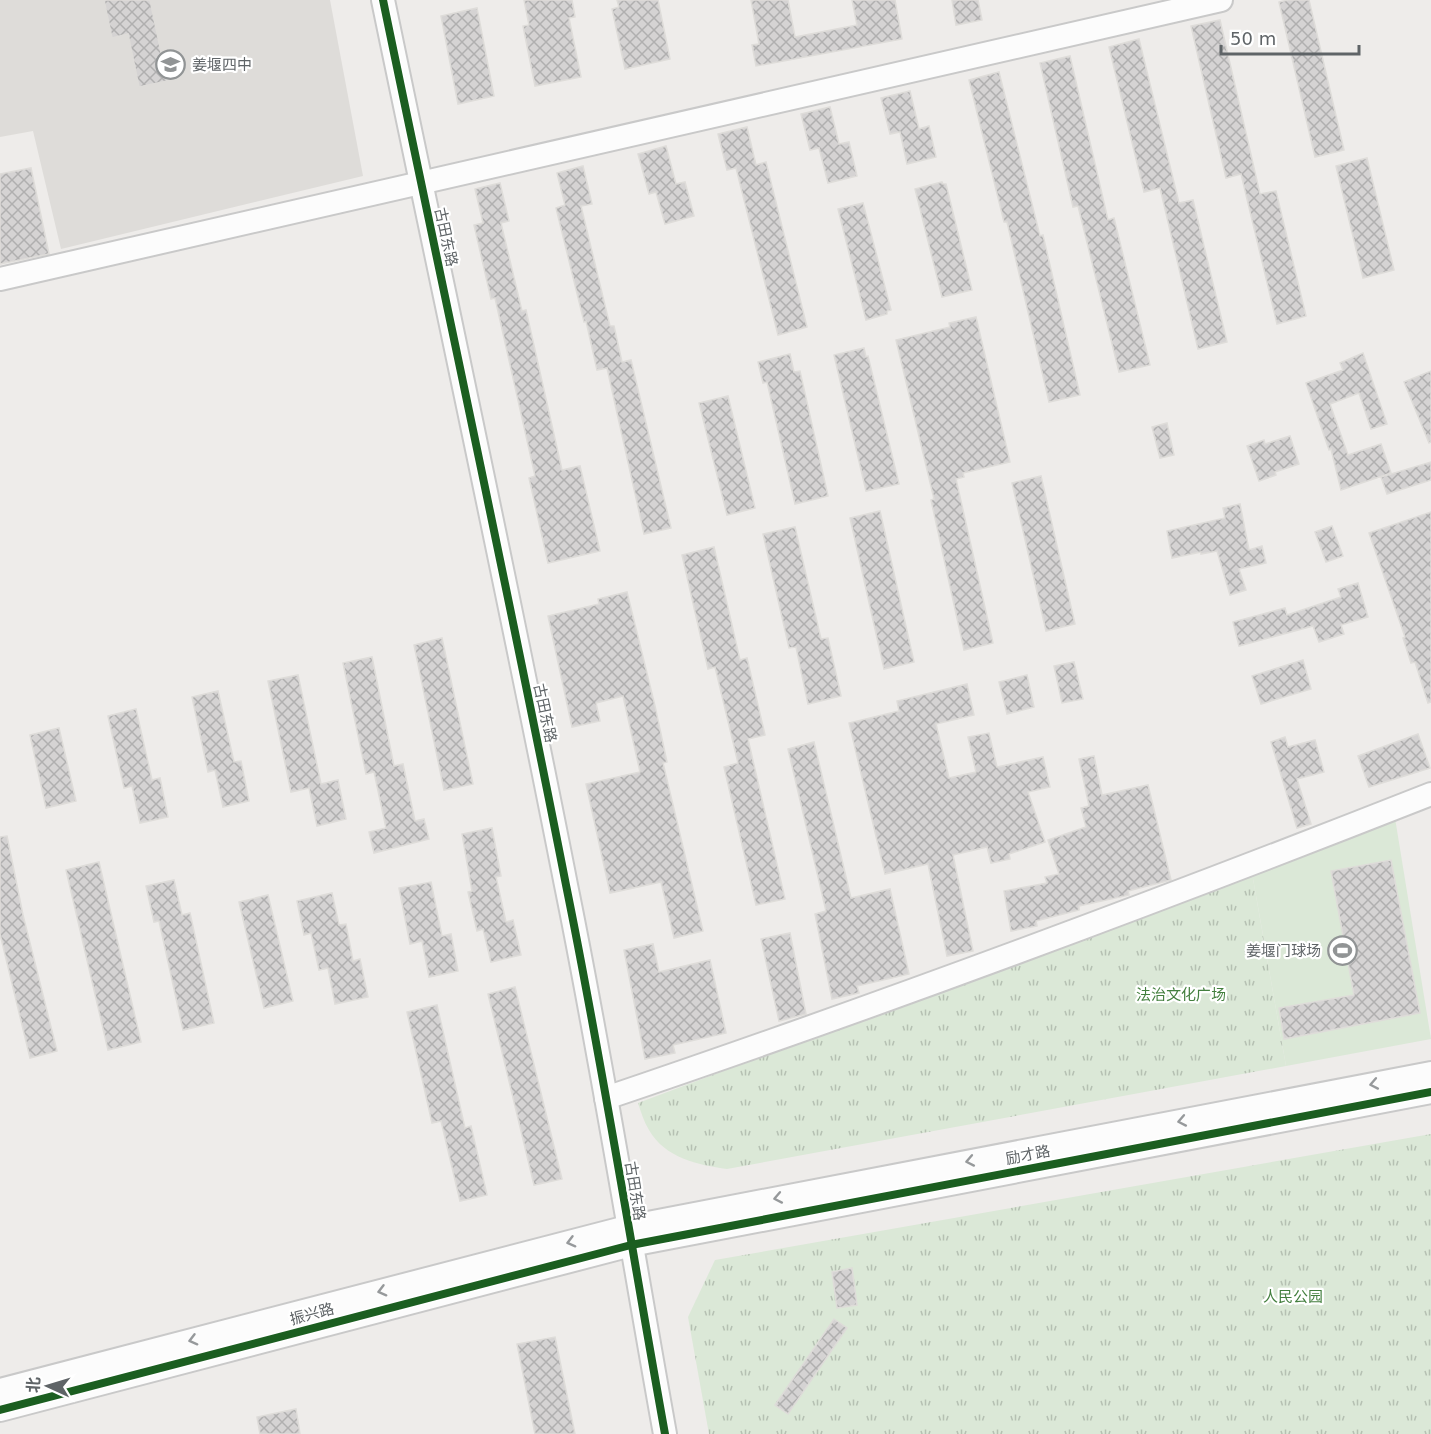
<svg xmlns="http://www.w3.org/2000/svg" width="1431" height="1434" viewBox="0 0 1431 1434" font-family="'DejaVu Sans','Noto Sans SC',sans-serif">
  <style>
    .education { fill: #dedcd9 }
    .green { fill: #dbe8d7 }
    .park { fill: url(#park-tufts) }
    .building { fill: url(#building-cross-hatch); stroke: #dedcd9; stroke-width: 1.5 }
    .lines { fill: none; stroke-linecap: round; stroke-linejoin: round }
    .minor-casing { stroke: #c9c9c9; stroke-width: 26 }
    .minor { stroke: #fcfcfc; stroke-width: 22 }
    .cycleway-casing { stroke: #fff; stroke-width: 11 }
    .cycleway { stroke: #1b5e20; stroke-width: 8 }
    .oneway { stroke: #96999b }
    .labels { text-anchor: middle; dominant-baseline: central; stroke-width: 4.5; stroke-linejoin: round; paint-order: stroke }
    .poi-label { font-size: 15px; fill: #5f6467; stroke: #fff; text-anchor: start }
    .street-label { font-size: 15px; fill: #5f6467; stroke: #fff }
    .park-label { font-size: 15px; fill: #437f3e; stroke: #fff }
  </style>
  <defs>
    <pattern id="park-tufts" width="24" height="20" patternUnits="userSpaceOnUse" patternTransform="scale(1.5)"><rect width="24" height="20" fill="#dbe8d7"/><path d="M3 7l-1-3M5 7V3M7 7l1-3M15 17l-1-3M17 17v-4M19 17l1-3" fill="none" stroke="#b5c0b2"/></pattern>
    <pattern id="building-cross-hatch" width="8" height="8" patternUnits="userSpaceOnUse" patternTransform="scale(1.5)"><rect width="8" height="8" fill="#d5d3d3"/><path d="M0 0l8 8M0 8l8-8" fill="none" stroke="#b0afaf"/></pattern>
  </defs>
  <rect width="100%" height="100%" fill="#eeecea"/>
  <polygon class="education" points="0,0 330,0 363,176 61,249 33,131 0,137"/>
  <polygon class="green" points="1395,818 1431,1039 1286,1066 1252,873"/>
  <g class="park">
    <path d="M1252 873 1286 1066 727 1169C698 1165 665 1158 649 1130 644 1122 641 1112 638 1103Z"/>
    <polygon points="1431,1134 1431,1434 709,1434 688,1317 715,1260"/>
  </g>
  <g class="building">
    <polygon points="104,0 150,0 167,81 139,87 128,34 112,38"/>
    <polygon points="524,0 572,0 575,17 569,18 581,77 535,86 523,26 529,25"/>
    <polygon points="617,0 658,0 670,59 625,69 612,9 619,7"/>
    <polygon points="751,0 788,0 795,37 857,25 852,0 895,0 902,39 756,66 752,45 759,44"/>
    <polygon points="952,0 978,0 982,20 956,25"/>
    <polygon points="1288,0 1309,0 1344,150 1315,157 1279,2"/>
    <polygon points="477,8 494,96 458,104 441,16"/>
    <polygon points="1220,20 1260,194 1276,191 1306,316 1277,324 1241,174 1226,178 1191,26"/>
    <polygon points="1139,39 1179,203 1193,200 1227,342 1198,349 1160,188 1144,192 1109,47"/>
    <polygon points="1070,56 1108,220 1114,218 1150,365 1119,372 1078,206 1073,207 1040,63"/>
    <polygon points="999,72 1040,236 1043,235 1080,395 1049,402 1007,222 1004,222 969,80"/>
    <polygon points="910,91 919,129 929,126 936,157 907,164 900,132 890,134 881,98"/>
    <polygon points="830,107 839,144 849,142 857,176 828,183 819,148 810,150 801,114"/>
    <polygon points="747,127 756,165 766,162 807,327 778,335 736,168 727,170 718,134"/>
    <polygon points="666,146 676,184 685,182 694,216 665,224 656,192 649,194 638,154"/>
    <polygon points="1367,158 1394,270 1363,278 1336,166"/>
    <polygon points="583,166 592,204 581,206 610,326 614,326 622,362 631,360 671,528 644,534 607,368 597,370 586,321 584,322 556,208 565,205 557,173"/>
    <polygon points="31,168 49,254 0,264 0,174"/>
    <polygon points="942,182 943,184 946,184 972,290 942,297 915,189"/>
    <polygon points="500,183 509,221 501,223 522,311 526,310 562,470 580,466 600,551 548,563 529,478 535,476 495,298 491,299 474,225 483,223 475,189"/>
    <polygon points="863,203 891,310 887,311 887,314 866,320 838,209"/>
    <polygon points="976,317 1010,462 963,473 964,477 956,479 993,643 964,650 931,500 934,499 896,340 950,327 949,323"/>
    <polygon points="864,348 866,357 868,356 899,484 866,491 834,355"/>
    <polygon points="1363,353 1387,424 1371,429 1359,393 1330,404 1348,455 1381,444 1391,473 1341,490 1331,449 1329,450 1306,383 1343,370 1340,363"/>
    <polygon points="790,354 794,372 800,371 828,496 795,504 767,382 763,383 758,362"/>
    <polygon points="1431,371 1431,442 1429,443 1404,382"/>
    <polygon points="728,396 755,508 727,515 699,403"/>
    <polygon points="1167,423 1174,455 1160,458 1152,427"/>
    <polygon points="1290,436 1299,464 1275,472 1276,475 1259,481 1247,446 1264,440 1265,444"/>
    <polygon points="1431,462 1431,480 1387,494 1381,477"/>
    <polygon points="1041,476 1075,624 1046,631 1012,483"/>
    <polygon points="1240,504 1249,550 1262,546 1266,563 1239,569 1246,590 1230,595 1217,551 1201,554 1201,552 1172,558 1167,531 1225,518 1223,508"/>
    <polygon points="880,511 914,662 884,669 850,518"/>
    <polygon points="1431,512 1431,702 1428,703 1415,662 1411,663 1403,638 1405,637 1369,533"/>
    <polygon points="1332,526 1343,556 1326,562 1315,532"/>
    <polygon points="795,527 821,639 828,638 841,696 808,704 796,647 789,648 763,534"/>
    <polygon points="714,547 740,660 747,658 765,735 748,739 785,899 756,905 724,767 738,763 715,667 708,669 682,555"/>
    <polygon points="1358,583 1368,617 1341,625 1344,634 1319,642 1313,626 1239,646 1233,622 1285,608 1287,615 1341,597 1338,589"/>
    <polygon points="627,592 655,706 667,762 663,763 703,931 674,938 661,882 610,893 586,784 640,772 623,696 596,703 600,721 572,727 548,616 599,604 598,599"/>
    <polygon points="442,638 473,784 444,790 414,645"/>
    <polygon points="372,657 394,766 403,764 415,821 424,819 429,839 374,853 369,832 386,828 374,772 366,774 343,663"/>
    <polygon points="1303,660 1311,689 1261,704 1252,676"/>
    <polygon points="1074,662 1083,699 1062,703 1054,666"/>
    <polygon points="298,675 321,784 338,780 346,819 317,826 309,788 291,792 268,681"/>
    <polygon points="1027,675 1034,707 1007,714 999,682"/>
    <polygon points="967,684 974,715 936,724 949,778 976,772 968,737 989,733 997,767 1043,757 1050,787 1028,792 1045,842 1009,854 1010,859 991,863 987,847 953,855 973,951 947,956 928,864 885,874 849,723 899,711 897,701"/>
    <polygon points="218,691 234,762 241,761 249,801 223,807 215,770 208,772 192,697"/>
    <polygon points="136,709 152,780 160,778 168,817 140,823 132,786 124,788 108,716"/>
    <polygon points="59,728 76,801 46,808 30,735"/>
    <polygon points="1418,734 1430,768 1369,787 1358,756"/>
    <polygon points="1285,737 1288,747 1315,740 1324,772 1297,779 1311,824 1297,828 1271,742"/>
    <polygon points="814,742 851,898 890,889 909,974 857,986 859,993 832,999 815,914 826,911 788,749"/>
    <polygon points="1094,756 1102,795 1148,785 1171,880 1128,891 1129,895 1079,906 1079,910 1036,921 1037,926 1011,931 1004,891 1047,883 1045,877 1059,874 1048,840 1086,827 1081,808 1089,806 1079,759"/>
    <polygon points="492,828 501,876 496,877 506,922 513,920 521,955 491,962 483,929 477,931 468,892 472,891 462,834"/>
    <polygon points="7,836 23,915 57,1051 30,1058 0,934 0,837"/>
    <polygon points="1391,860 1420,1013 1284,1039 1279,1008 1354,995 1331,871"/>
    <polygon points="99,862 141,1042 108,1050 66,870"/>
    <polygon points="174,880 182,915 190,913 214,1023 183,1030 159,921 154,922 146,886"/>
    <polygon points="431,882 442,936 451,934 458,971 429,977 422,941 410,944 399,888"/>
    <polygon points="332,893 339,925 346,924 353,961 360,959 368,997 335,1004 328,968 319,970 311,933 304,935 297,901"/>
    <polygon points="268,895 293,1001 264,1008 239,902"/>
    <polygon points="790,933 806,1014 779,1021 761,939"/>
    <polygon points="653,944 659,972 710,960 726,1033 673,1045 675,1053 645,1059 624,950"/>
    <polygon points="515,987 562,1179 534,1185 488,994"/>
    <polygon points="437,1005 465,1128 471,1126 487,1195 460,1201 441,1121 432,1123 407,1012"/>
    <polygon points="852,1268 857,1305 837,1308 832,1272"/>
    <polygon points="834,1319 847,1328 788,1414 775,1405"/>
    <polygon points="555,1337 575,1434 535,1434 517,1344"/>
    <polygon points="296,1409 300,1434 260,1434 257,1417"/>
  </g>
  <g class="lines">
    <defs>
      <g id="minor">
        <path d="M383 0C444 295 508 589 566 885 603 1067 632 1251 665 1434"/>
        <polyline points="0,279 1221,0"/>
        <path d="M606 1098C884 1004 1159 901 1431 794"/>
        <polyline points="0,1390 627,1227 1431,1073"/>
        <polyline points="0,1410 631,1245 1431,1092"/>
      </g>
    </defs>
    <use href="#minor" class="minor-casing"/>
    <use href="#minor" class="minor"/>
    <defs>
      <g id="cycleway">
        <path d="M383 0C444 295 508 589 566 885 603 1067 632 1251 665 1434"/>
        <polyline points="0,1410 631,1245 1431,1092"/>
      </g>
    </defs>
    <use href="#cycleway" class="cycleway-casing"/>
    <use href="#cycleway" class="cycleway"/>
  </g>
  <defs><path id="oneway-chevron" d="M-2-3.5L2.5 0L-2 3.5" fill="none" stroke-width="1.6" stroke-linecap="round" stroke-linejoin="round" transform="scale(1.5)"/></defs>
  <g class="oneway">
    <use href="#oneway-chevron" transform="translate(1374 1084) rotate(169)"/>
    <use href="#oneway-chevron" transform="translate(1182 1121) rotate(169)"/>
    <use href="#oneway-chevron" transform="translate(970 1161) rotate(169)"/>
    <use href="#oneway-chevron" transform="translate(778 1198) rotate(169)"/>
    <use href="#oneway-chevron" transform="translate(571 1242) rotate(165)"/>
    <use href="#oneway-chevron" transform="translate(382 1291) rotate(165)"/>
    <use href="#oneway-chevron" transform="translate(193 1340) rotate(165)"/>
  </g>
  <defs>
    <symbol id="school-ring" viewBox="-11 -11 22 22"><circle r="9.5" fill="#fff" stroke="#919495" stroke-width="1.5"/><path d="M0-5L7-2L0 1L-7-2ZM-4 1L0 2.5L4 1V4Q0 6-4 4Z" fill="#919495"/></symbol>
    <symbol id="stadium-ring" viewBox="-11 -11 22 22"><circle r="9.5" fill="#fff" stroke="#919495" stroke-width="1.5"/><path d="M0-5a6.5 5 0 1 0 0 10a6.5 5 0 1 0 0-10ZM-3.5-1.8h7v3.6h-7Z" fill="#919495"/></symbol>
  </defs>
  <g fill-rule="evenodd">
    <use href="#school-ring" x="154" y="48" width="33" height="33"/>
    <use href="#stadium-ring" x="1326" y="934" width="33" height="33"/>
  </g>
  <g class="labels">
    <g class="poi-label">
      <text x="192" y="65">姜堰四中</text>
      <text x="1321" y="951" text-anchor="end">姜堰门球场</text>
    </g>
    <g class="street-label">
      <text transform="translate(446 237) rotate(78)">古田东路</text>
      <text transform="translate(545 713) rotate(78)">古田东路</text>
      <text transform="translate(1028 1155) rotate(-11)">励才路</text>
      <text transform="translate(635 1191) rotate(81)">古田东路</text>
      <text transform="translate(312 1314) rotate(-15)">振兴路</text>
    </g>
    <g class="park-label">
      <text x="1181" y="995">法治文化广场</text>
      <text x="1293" y="1297">人民公园</text>
    </g>
  </g>
  <g transform="translate(48 1386) rotate(274)" stroke="#ffffff" stroke-width="4.5" paint-order="stroke">
  <path d="M0-4.5L10 22L0 15L-10 22Z" fill="#5f6467"/>
  <text y="-9" font-size="16" font-weight="bold" text-anchor="middle" fill="#5f6467">北</text>
  </g>
  <path d="M1221 45v9h138v-9" fill="none" stroke="#5f6467" stroke-width="3"/>
  <text x="1230" y="45" font-size="18" fill="#5f6467" stroke="#ffffff" stroke-width="4.5" paint-order="stroke">50 m</text>
</svg>
